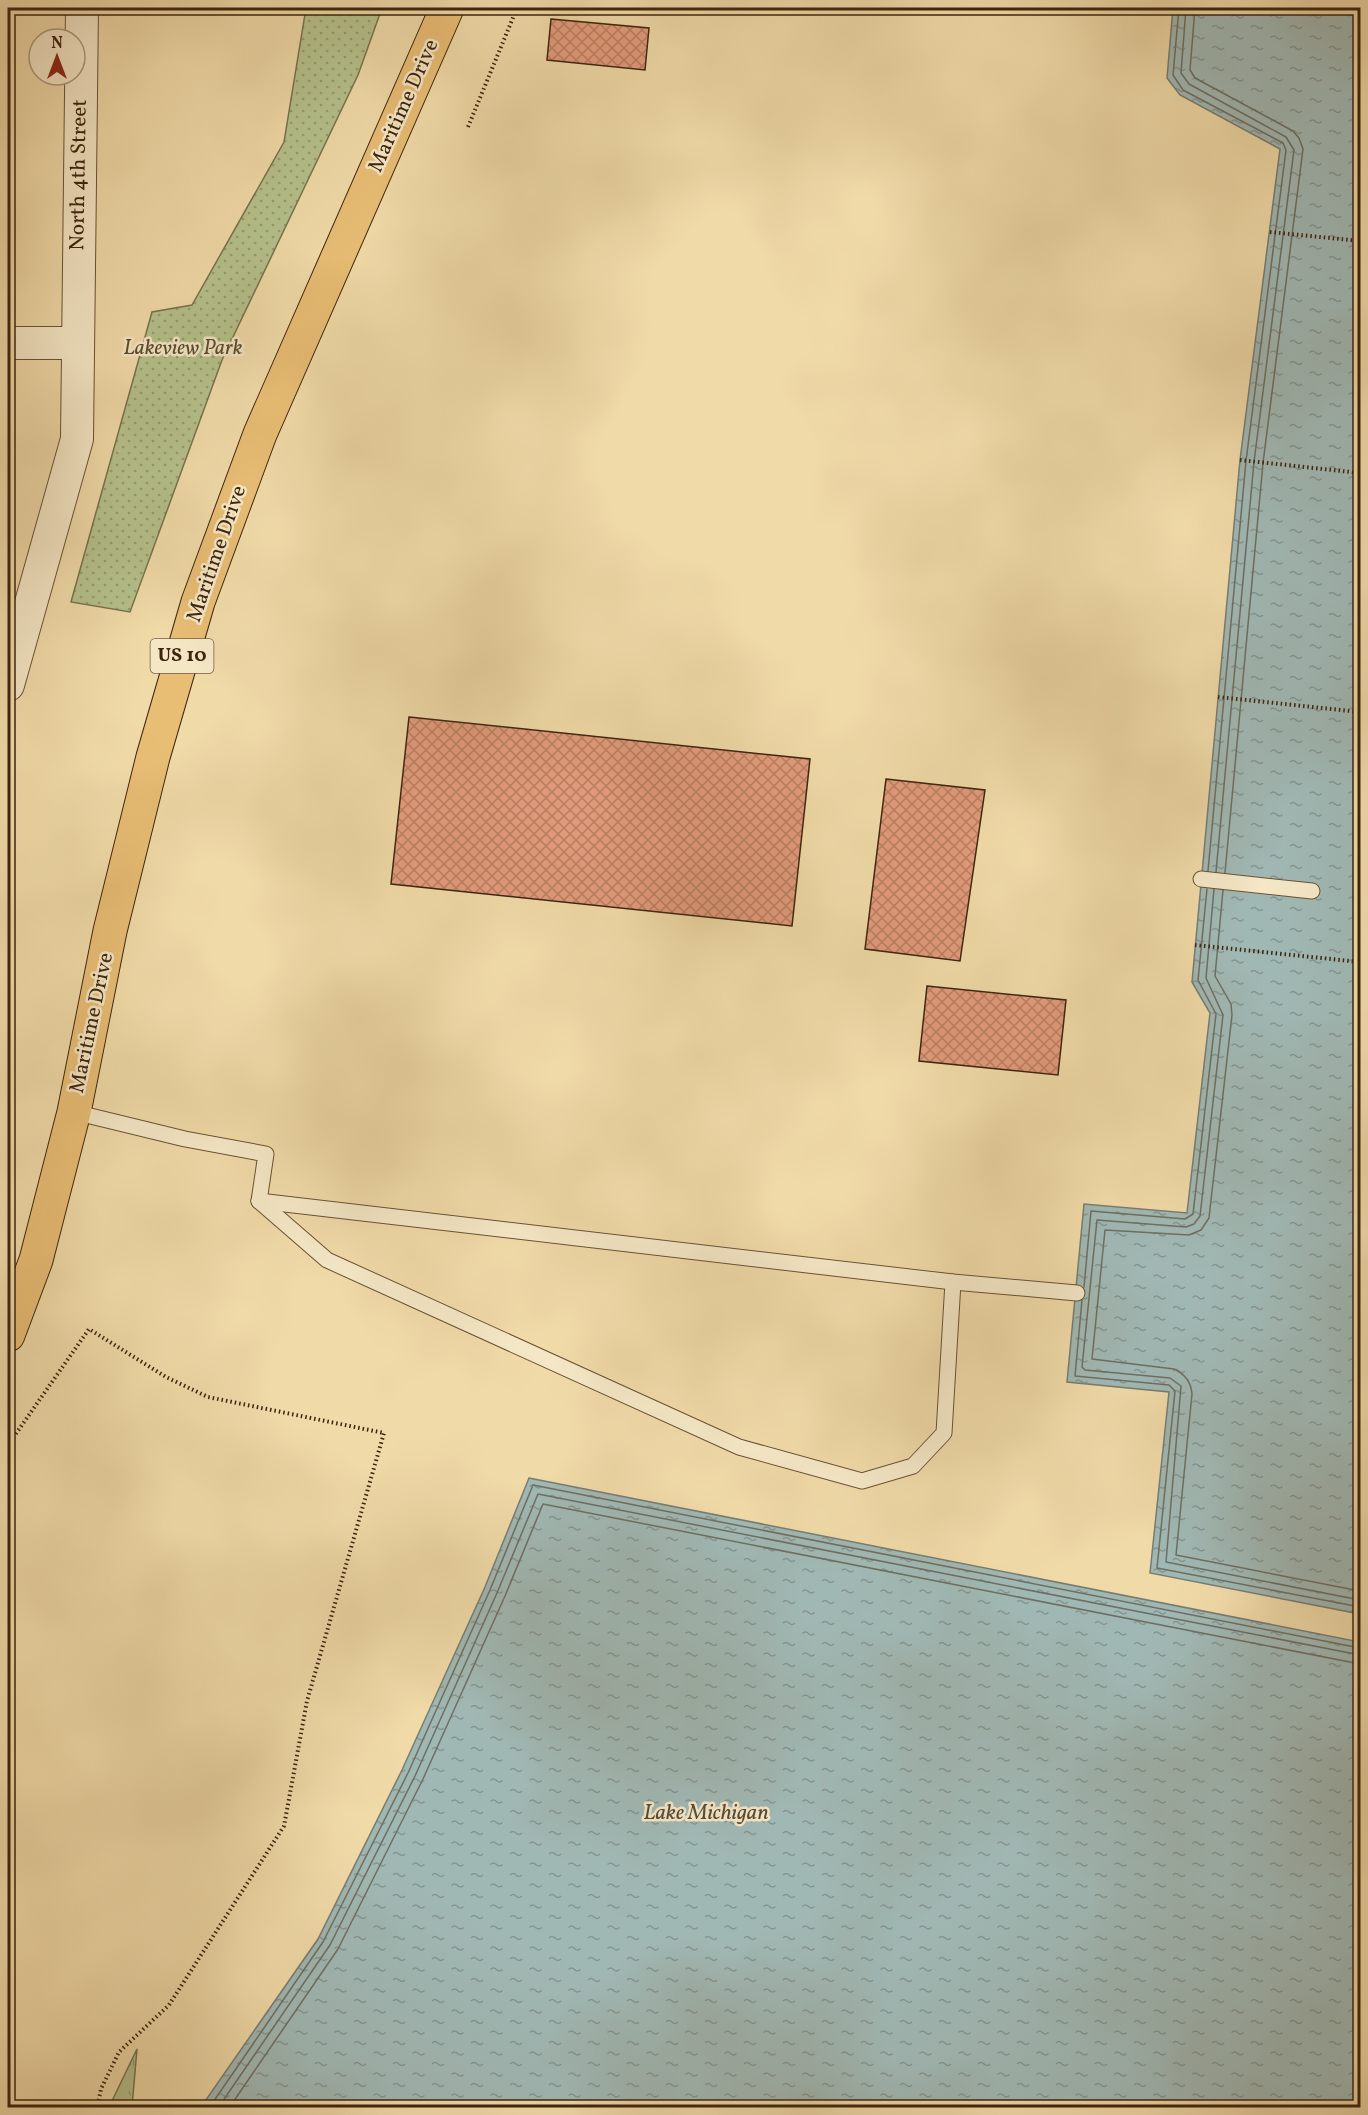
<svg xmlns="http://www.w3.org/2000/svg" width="1368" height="2115" viewBox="0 0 1368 2115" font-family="Vollkorn,serif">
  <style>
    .grass { fill: url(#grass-tufts); stroke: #78734d; stroke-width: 1.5 }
    .park { fill: url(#park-dots); stroke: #78734d; stroke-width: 1.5 }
    .water { fill: url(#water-ripples); stroke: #787d72; stroke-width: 1.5 }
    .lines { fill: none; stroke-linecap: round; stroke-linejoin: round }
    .shore { stroke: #6e6e62; stroke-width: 1.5 }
    .building { fill: url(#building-cross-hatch); stroke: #3c250f; stroke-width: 1.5 }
    .lane-casing { stroke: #695235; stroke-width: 17 }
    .street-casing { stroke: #695235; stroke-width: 34 }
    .primary-casing { stroke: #3c250f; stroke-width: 35 }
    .path { stroke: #3c250f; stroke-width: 4; stroke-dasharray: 1.5 3; stroke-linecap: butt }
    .lane { stroke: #f5e7c6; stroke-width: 15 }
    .street { stroke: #f5e7c6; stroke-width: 32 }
    .primary { stroke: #e8bd74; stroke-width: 33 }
    .labels { text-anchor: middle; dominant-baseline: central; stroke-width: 5; stroke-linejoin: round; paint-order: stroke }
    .shield { fill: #f5e7c6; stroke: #745f46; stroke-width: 1.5 }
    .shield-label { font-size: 20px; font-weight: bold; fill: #3c250f }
    .street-label { font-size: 21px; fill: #3c250f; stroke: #f5e7c6 }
    .park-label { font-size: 21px; font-style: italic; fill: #5a4c2e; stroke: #f5e7c6 }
    .water-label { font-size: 22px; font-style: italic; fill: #554a38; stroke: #f5e7c6 }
  </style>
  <defs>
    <pattern id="grass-tufts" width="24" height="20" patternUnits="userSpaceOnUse" patternTransform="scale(1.5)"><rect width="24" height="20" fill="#b5c18b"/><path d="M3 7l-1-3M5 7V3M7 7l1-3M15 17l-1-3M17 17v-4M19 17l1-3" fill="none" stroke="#949d70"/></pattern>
    <pattern id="park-dots" width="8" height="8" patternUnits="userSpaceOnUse" patternTransform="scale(1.5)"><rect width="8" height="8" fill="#b5c18b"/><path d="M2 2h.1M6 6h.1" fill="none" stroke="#949d70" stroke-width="1.8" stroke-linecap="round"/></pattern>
    <pattern id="water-ripples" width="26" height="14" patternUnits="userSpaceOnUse" patternTransform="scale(1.5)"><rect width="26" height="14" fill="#a0b8b4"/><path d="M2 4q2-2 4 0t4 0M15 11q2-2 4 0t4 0" fill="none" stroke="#849591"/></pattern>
    <pattern id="building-cross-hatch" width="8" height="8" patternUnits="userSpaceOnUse" patternTransform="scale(1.5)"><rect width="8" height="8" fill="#e39b7b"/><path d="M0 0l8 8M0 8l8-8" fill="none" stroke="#b97e63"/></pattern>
  </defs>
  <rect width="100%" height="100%" fill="#f0daa8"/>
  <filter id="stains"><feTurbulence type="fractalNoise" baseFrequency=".00333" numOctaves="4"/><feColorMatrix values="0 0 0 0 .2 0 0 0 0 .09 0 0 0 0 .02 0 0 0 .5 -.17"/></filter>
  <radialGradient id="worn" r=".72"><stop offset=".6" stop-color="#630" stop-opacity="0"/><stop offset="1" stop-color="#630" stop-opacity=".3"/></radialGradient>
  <polygon class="grass" points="137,2049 132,2107 109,2107 110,2105"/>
  <polygon class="park" points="306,8 382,8 358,75 222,360 130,612 71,602 152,312 192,305 284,142"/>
  <g class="water">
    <polygon points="1173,8 1360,8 1360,1614 1150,1573 1169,1392 1067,1382 1084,1204 1187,1213 1210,1013 1192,982 1240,460 1280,149 1180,95 1167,78"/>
    <polygon points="529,1478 1360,1642 1360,2107 201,2107 318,1939 402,1770 485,1587"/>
  </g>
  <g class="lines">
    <g class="shore">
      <polyline points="1179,8 1173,75 1183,90 1283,143 1286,150 1246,461 1208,871"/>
      <polyline points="1186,8 1181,73 1189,84 1286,137 1294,150 1254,462 1216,872"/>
      <polyline points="1195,8 1190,70 1195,78 1293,131 1299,138 1303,149 1263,463 1225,873"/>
      <polyline points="1214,889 1206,978 1223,1015 1200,1216 1194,1224 1186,1227 1097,1220 1082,1367 1085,1370 1170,1378 1181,1386 1166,1562 1360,1600"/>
      <path d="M1223 890 1215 976 1231 1004 1232 1015 1209 1218 1201 1230 1189 1235 1105 1230 1092 1359 1174 1369C1185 1374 1191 1382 1192 1394L1176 1555 1360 1591"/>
      <polyline points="1084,1287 1091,1211 1185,1219 1193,1214 1216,1014 1198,980 1207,889"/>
      <polyline points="1082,1300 1075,1376 1169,1385 1175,1391 1157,1568 1360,1607"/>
      <polyline points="209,2108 323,1942 408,1773 490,1590 533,1485 1360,1648"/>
      <polyline points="218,2108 330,1945 415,1776 497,1593 538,1494 1360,1655"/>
      <polyline points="229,2108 338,1949 423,1779 505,1596 543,1504 1360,1664"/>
    </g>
  </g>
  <g class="building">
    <polygon points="551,19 649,28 645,70 547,60"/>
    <polygon points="409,717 810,759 792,926 391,884"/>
    <polygon points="886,779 985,790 960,961 865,949"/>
    <polygon points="927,986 1066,1000 1058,1075 919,1061"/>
  </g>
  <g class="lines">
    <defs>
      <g id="lane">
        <polyline points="1201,879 1312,891"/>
        <polyline points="74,1112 185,1139 266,1154 259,1201"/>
        <polyline points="259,1201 327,1260 739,1447 862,1481 913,1466 944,1433 953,1282"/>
        <polyline points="259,1201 953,1282 1077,1293"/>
      </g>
      <g id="street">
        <polyline points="8,343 77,343"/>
        <polyline points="8,685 77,439 82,8"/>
      </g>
      <polyline id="primary" points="8,1335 36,1260 74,1112 110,931 153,757 198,602 260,434 447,8"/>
    </defs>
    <use href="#lane" class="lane-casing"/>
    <use href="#street" class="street-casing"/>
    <use href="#primary" class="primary-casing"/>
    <g class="path">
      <polyline points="468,127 517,8"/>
      <polyline points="1270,232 1360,241"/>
      <polyline points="1240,460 1360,473"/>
      <polyline points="1218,697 1360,712"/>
      <polyline points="1195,945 1360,962"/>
      <polyline points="8,1445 89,1329 166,1377 208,1397 384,1433 307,1701 284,1826 169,2005 119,2052 101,2089 97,2108"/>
    </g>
    <use href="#lane" class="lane"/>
    <use href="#street" class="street"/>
    <use href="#primary" class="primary"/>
  </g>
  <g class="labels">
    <rect class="shield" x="150.5" y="639" width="63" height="34" rx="4.5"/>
    <g class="shield-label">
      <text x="182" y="656">US 10</text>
    </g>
    <g class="street-label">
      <text transform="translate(404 106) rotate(-66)">Maritime Drive</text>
      <text transform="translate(79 175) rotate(-89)">North 4th Street</text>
      <text transform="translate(217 554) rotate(-71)">Maritime Drive</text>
      <text transform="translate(92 1023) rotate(-78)">Maritime Drive</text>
    </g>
    <g class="park-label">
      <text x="183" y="348">Lakeview Park</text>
    </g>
    <g class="water-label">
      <text x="706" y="1813">Lake Michigan</text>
    </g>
  </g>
  <rect width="1368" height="2115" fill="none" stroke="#f0daa8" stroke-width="30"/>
  <rect x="9" y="9" width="1350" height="2097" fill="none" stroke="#3c250f" stroke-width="3"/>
  <rect x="15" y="15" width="1338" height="2085" fill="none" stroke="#3c250f" stroke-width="1.5"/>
  <g transform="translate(57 57)"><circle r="28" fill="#f5e7c6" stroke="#ab997d" stroke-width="1.5"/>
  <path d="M0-4.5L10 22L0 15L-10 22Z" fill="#8f2418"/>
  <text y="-9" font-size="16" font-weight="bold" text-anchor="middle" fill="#3c250f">N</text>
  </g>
  <rect width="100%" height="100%" filter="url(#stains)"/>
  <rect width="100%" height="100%" fill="url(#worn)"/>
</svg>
